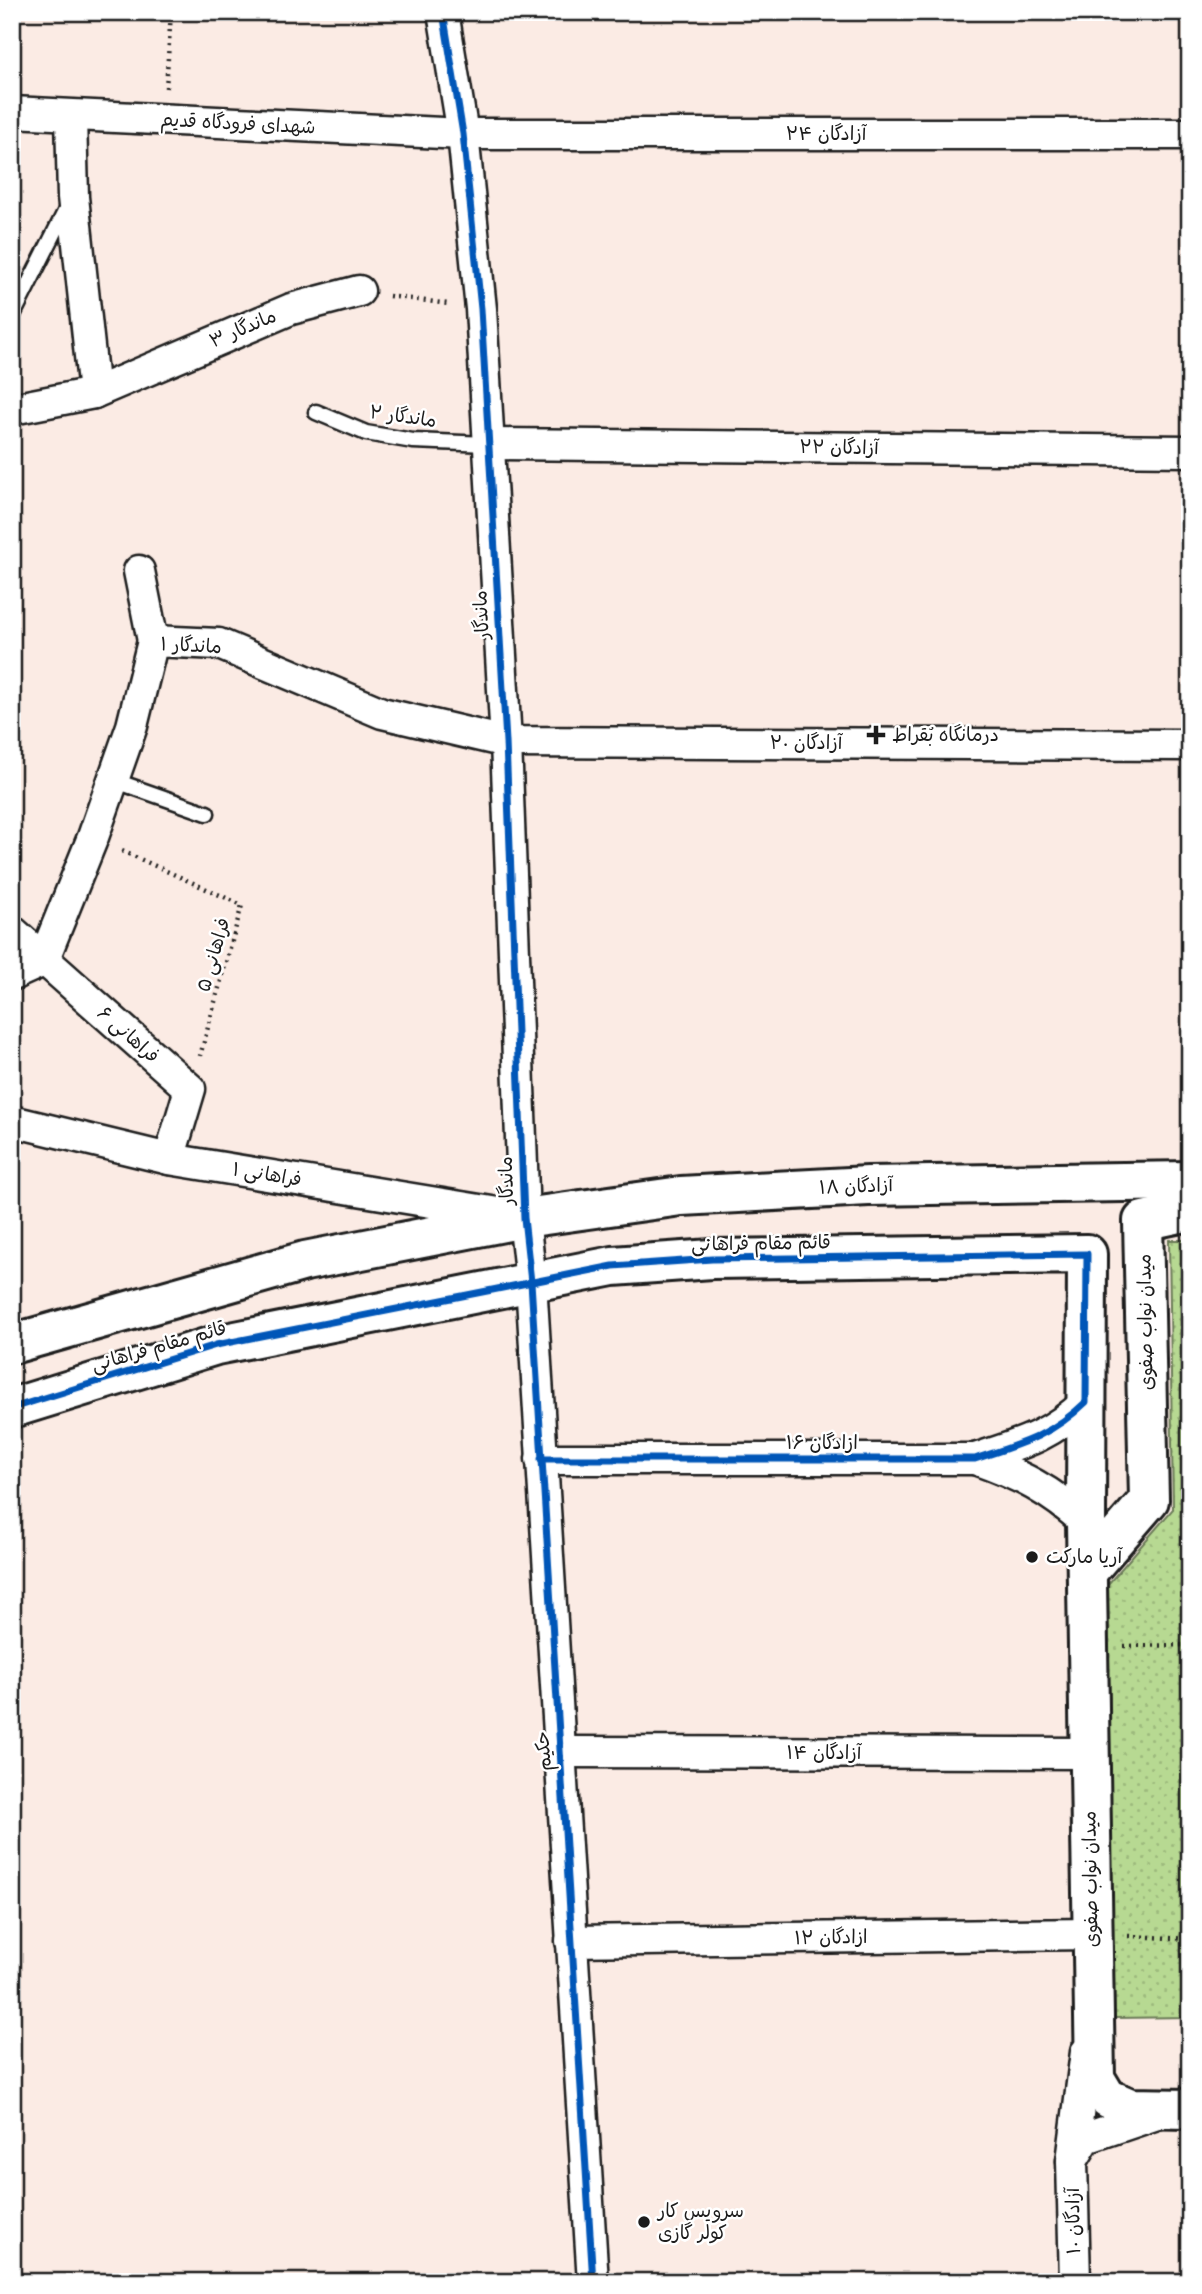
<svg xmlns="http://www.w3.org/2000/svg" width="1202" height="2294" viewBox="0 0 1202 2294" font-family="'Balsamiq Sans','Playpen Sans Arabic',sans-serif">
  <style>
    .grass { fill: url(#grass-dots); stroke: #6a7a57; stroke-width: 2 }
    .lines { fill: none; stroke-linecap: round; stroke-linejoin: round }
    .lane-casing { stroke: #1c1c1c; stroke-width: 19 }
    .street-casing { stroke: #1c1c1c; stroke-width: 35 }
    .secondary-casing { stroke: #1c1c1c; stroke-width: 44 }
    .path { stroke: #1c1c1c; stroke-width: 4.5; stroke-dasharray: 2 5; stroke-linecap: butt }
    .lane { stroke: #fff; stroke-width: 14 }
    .street { stroke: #fff; stroke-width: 30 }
    .secondary { stroke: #fff; stroke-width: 38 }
    .cycleway-casing { stroke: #fff; stroke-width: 11 }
    .cycleway { stroke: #0057b8; stroke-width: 7 }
    .poi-dot { fill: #1c1c1c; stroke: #fff; stroke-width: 2.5 }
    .labels { text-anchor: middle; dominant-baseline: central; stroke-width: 5; stroke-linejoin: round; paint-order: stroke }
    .street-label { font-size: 19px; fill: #1c1c1c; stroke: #fff }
    .poi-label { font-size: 19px; fill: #1c1c1c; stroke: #fff; text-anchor: start }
  </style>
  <defs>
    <pattern id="grass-dots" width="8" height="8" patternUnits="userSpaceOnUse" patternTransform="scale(1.75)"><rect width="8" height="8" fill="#b7d992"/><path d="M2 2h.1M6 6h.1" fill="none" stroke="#9dba7d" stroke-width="1.8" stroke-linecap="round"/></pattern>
  </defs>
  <rect width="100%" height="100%" fill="#fbebe4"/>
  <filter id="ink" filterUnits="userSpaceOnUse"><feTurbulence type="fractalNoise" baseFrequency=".0143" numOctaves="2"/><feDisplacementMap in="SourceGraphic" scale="14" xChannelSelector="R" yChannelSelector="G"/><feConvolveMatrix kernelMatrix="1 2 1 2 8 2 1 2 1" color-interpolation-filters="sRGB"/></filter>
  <g filter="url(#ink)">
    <polygon class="grass" points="1169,1240 1190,1240 1190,2017 1114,2018 1108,1584 1173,1509"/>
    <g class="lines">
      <defs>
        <g id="lane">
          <polyline points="12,317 69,204"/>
          <polyline points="316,412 366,433 413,441 488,444"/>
          <polyline points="113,780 207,813"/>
        </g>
        <g id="street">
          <polyline points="443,12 463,134 481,309 506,742 524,1218 531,1282 593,2282"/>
          <polyline points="12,112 463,134 1190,134"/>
          <polyline points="71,116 73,197 94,393"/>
          <polyline points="12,409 94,393 291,309 359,291"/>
          <polyline points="488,444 1190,451"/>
          <polyline points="139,571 153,641"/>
          <polyline points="12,931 190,1089 169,1159"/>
          <polyline points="12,975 43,961 93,837 132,726 153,641 219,644 382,713 506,742 1190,745"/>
          <polyline points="12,1121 169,1159 510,1215"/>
          <path d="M541 1459H975C1021 1444 1051 1436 1086 1402"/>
          <path d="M975 1459C1020 1475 1051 1490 1086 1523"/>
          <polyline points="560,1752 1089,1753"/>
          <polyline points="571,1941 1091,1934"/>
          <polyline points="1072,2161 1086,2138 1160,2113"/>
          <polyline points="1075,2282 1072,2161 1086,2052"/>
        </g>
        <g id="secondary">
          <polyline points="12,1344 305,1261 524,1218 681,1196 868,1186 1190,1181"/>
          <polyline points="12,1408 216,1345 613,1266 712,1259 1087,1254 1086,1523 1095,2078 1107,2098 1130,2108 1190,2109"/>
          <polyline points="1087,1572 1149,1500 1143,1221 1190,1211"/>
        </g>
      </defs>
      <use href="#lane" class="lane-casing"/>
      <use href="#street" class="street-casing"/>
      <use href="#secondary" class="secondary-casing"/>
      <g class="path">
        <polyline points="166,88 171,12"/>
        <polyline points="389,296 449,304"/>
        <polyline points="122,851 242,905 200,1056"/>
        <polyline points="1124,1646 1190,1645"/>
        <polyline points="1128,1936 1190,1939"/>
      </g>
      <use href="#lane" class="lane"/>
      <use href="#street" class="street"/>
      <use href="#secondary" class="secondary"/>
      <defs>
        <g id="cycleway">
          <polyline points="443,12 463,134 481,309 506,742 524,1218 531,1282 593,2282"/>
          <path d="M12 1408 216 1345 613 1266 712 1259 1087 1254 1086 1402C1051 1436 1021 1444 975 1459H541"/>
        </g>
      </defs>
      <use href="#cycleway" class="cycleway-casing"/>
      <use href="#cycleway" class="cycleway"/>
    </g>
  </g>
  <g class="poi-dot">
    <path d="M872.5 724.5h7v7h7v7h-7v7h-7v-7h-7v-7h7z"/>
    <circle cx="1032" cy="1557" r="7"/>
    <circle cx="644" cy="2222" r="7"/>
  </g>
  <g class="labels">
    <g class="street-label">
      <text transform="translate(238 124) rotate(3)">شهدای فرودگاه قدیم</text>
      <text x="826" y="134">آزادگان ۲۴</text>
      <text transform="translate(243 329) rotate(-23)">ماندگار ۳</text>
      <text transform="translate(403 417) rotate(8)">ماندگار ۲</text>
      <text transform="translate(839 448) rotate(1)">آزادگان ۲۲</text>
      <text transform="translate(482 615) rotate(-93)">ماندگار</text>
      <text transform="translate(191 646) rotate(3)">ماندگار ۱</text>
      <text x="806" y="743">آزادگان ۲۰</text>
      <text transform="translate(214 955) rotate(-74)">فراهانی ۵</text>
      <text transform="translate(128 1035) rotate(41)">فراهانی ۶</text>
      <text transform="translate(267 1175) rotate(9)">فراهانی ۱</text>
      <text transform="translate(507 1181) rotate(-92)">ماندگار</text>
      <text transform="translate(856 1187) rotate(-2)">آزادگان ۱۸</text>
      <text transform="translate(761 1244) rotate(-1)">قائم مقام فراهانی</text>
      <text transform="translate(1146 1322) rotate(-91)">میدان نواب صفوی</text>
      <text transform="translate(159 1347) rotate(-16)">قائم مقام فراهانی</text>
      <text x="822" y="1443">ازادگان ۱۶</text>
      <text transform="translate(544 1751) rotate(-94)">حکیم</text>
      <text x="824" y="1753">آزادگان ۱۴</text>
      <text transform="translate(1091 1879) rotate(-91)">میدان نواب صفوی</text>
      <text transform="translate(831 1938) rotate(-1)">ازادگان ۱۲</text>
      <text transform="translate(1074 2221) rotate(-91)">آزادگان ۱۰</text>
    </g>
    <g class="poi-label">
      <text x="892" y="735">درمانگاه بُقراط</text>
      <text x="1046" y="1557">آریا مارکت</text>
      <text x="658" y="2211">سرویس کار<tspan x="658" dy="22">کولر گازی</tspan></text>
    </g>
  </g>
  <rect width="1202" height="2294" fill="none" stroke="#fff" stroke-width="42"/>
  <rect x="21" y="21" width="1160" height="2252" fill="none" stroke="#1c1c1c" stroke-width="2.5" filter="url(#ink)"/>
</svg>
